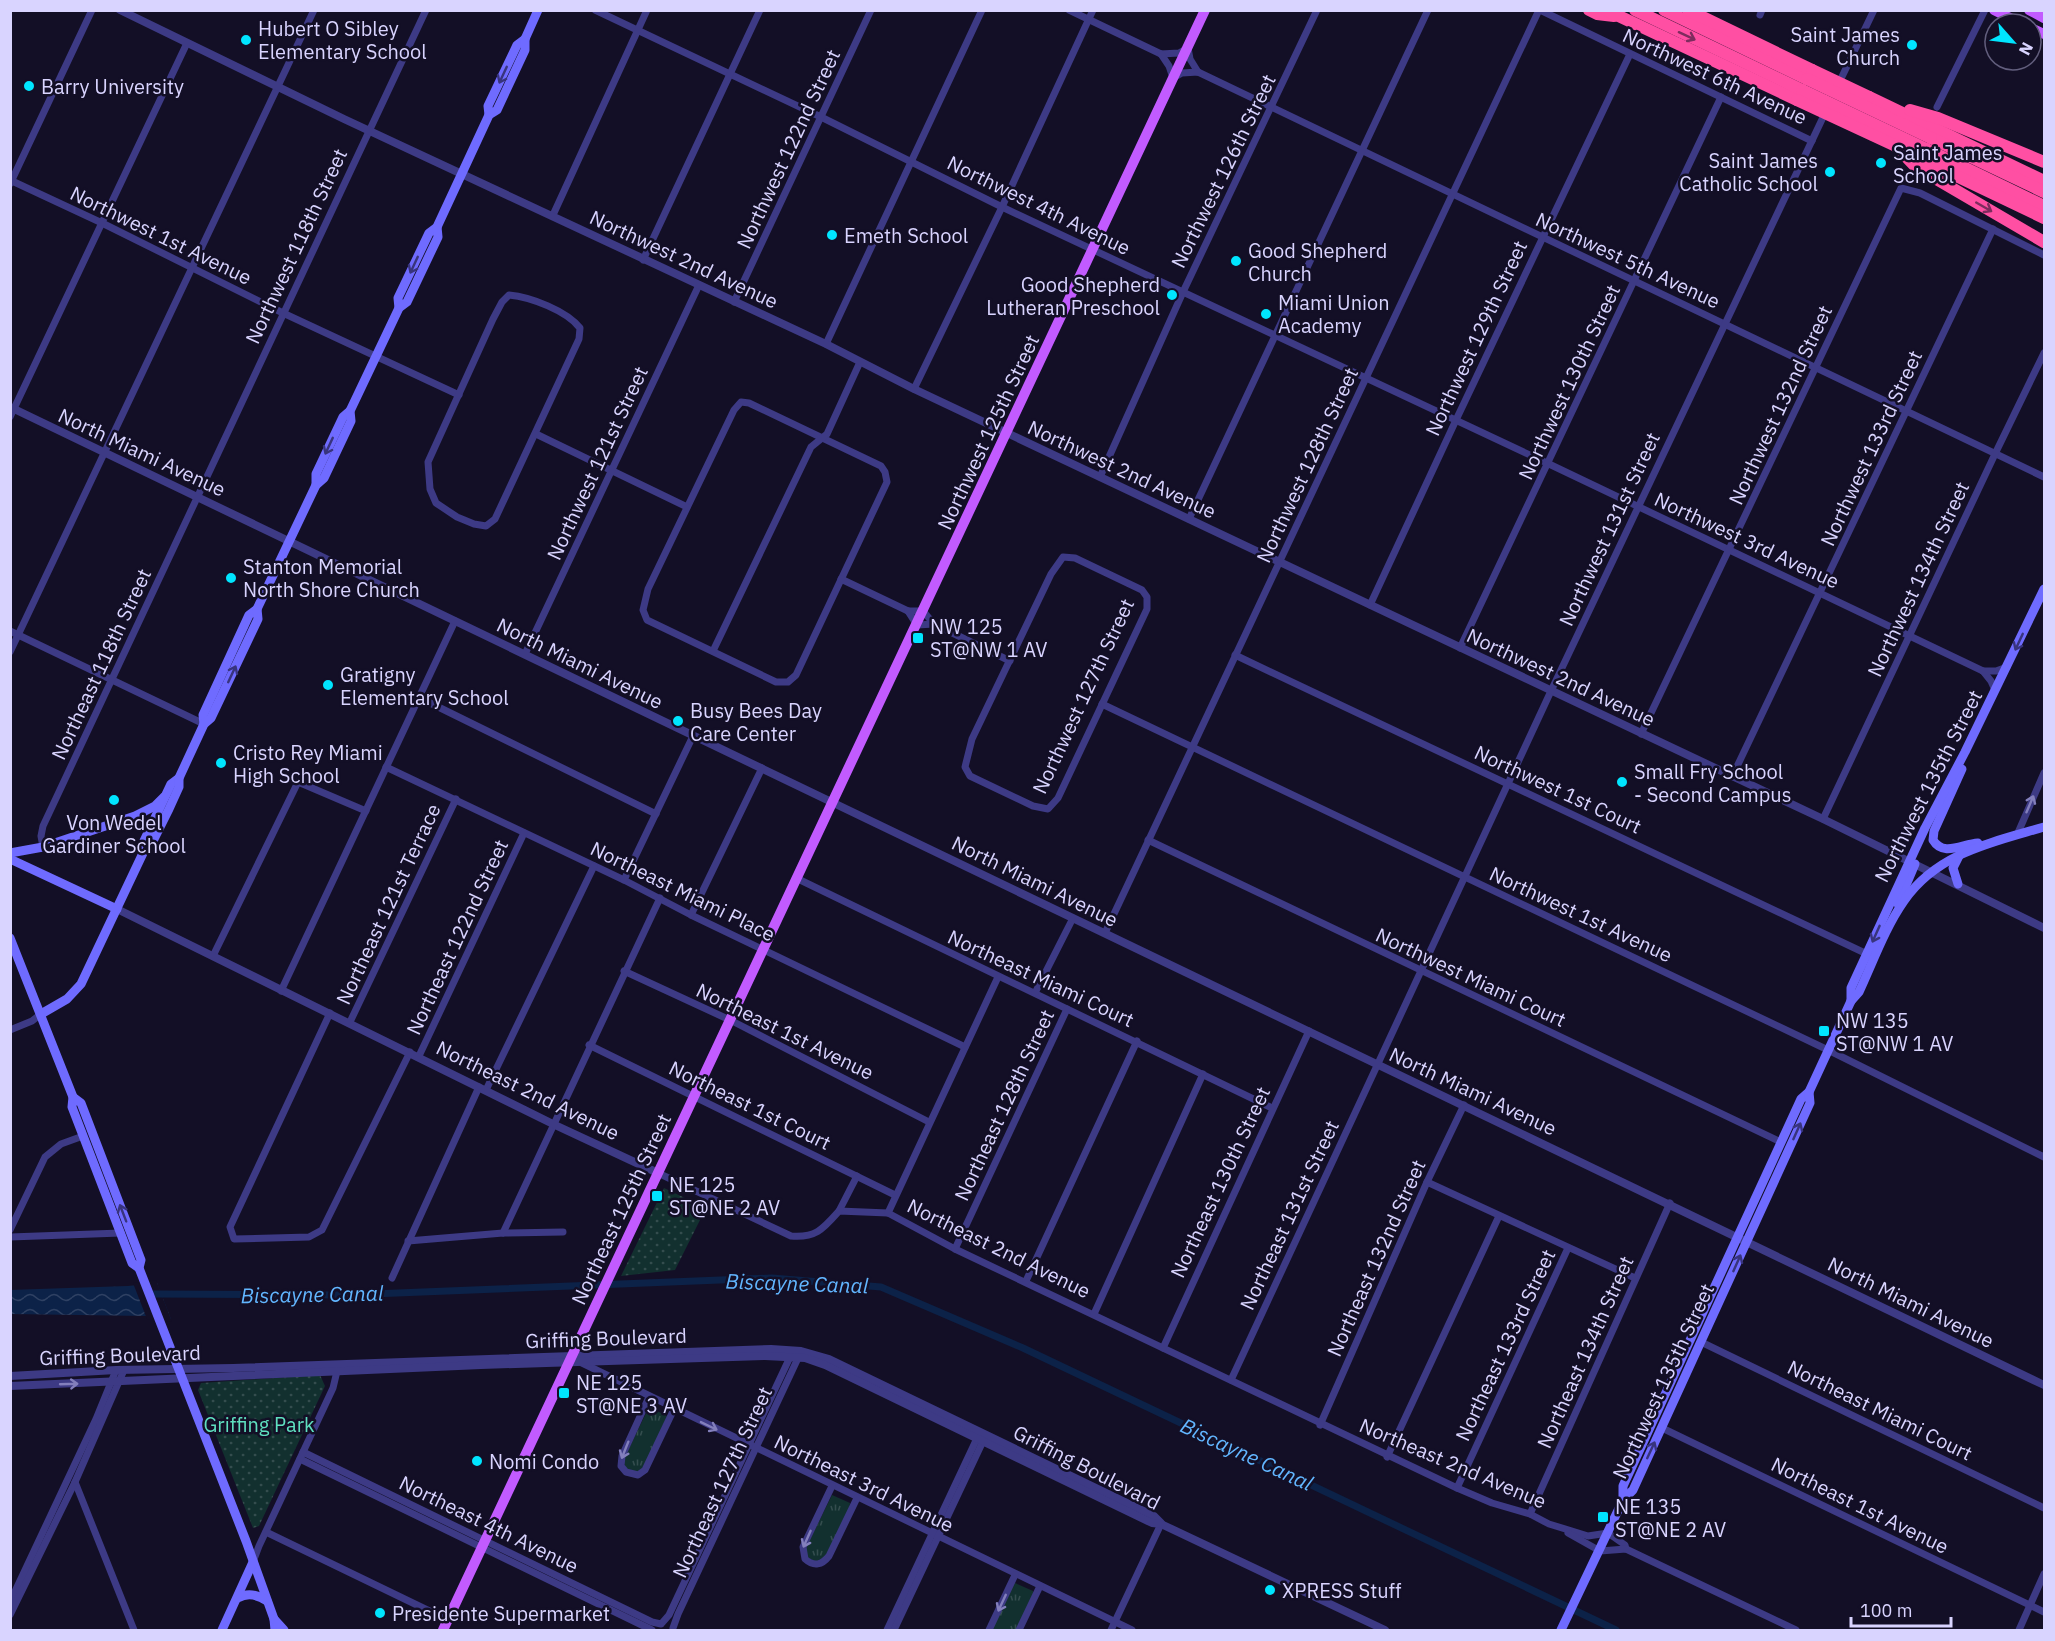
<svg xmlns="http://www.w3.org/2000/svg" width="2055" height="1641" viewBox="0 0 2055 1641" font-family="'IBM Plex Sans',sans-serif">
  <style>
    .grass { fill: url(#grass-tufts) }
    .park { fill: url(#park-dots) }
    .water { fill: url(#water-waves) }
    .pier { fill: #130f26 }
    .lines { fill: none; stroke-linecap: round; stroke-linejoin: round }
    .canal { stroke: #0c2248; stroke-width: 7 }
    .minor { stroke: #3d3a85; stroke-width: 7 }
    .tertiary { stroke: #3d3a85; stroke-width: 8 }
    .secondary { stroke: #6f6bff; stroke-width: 9 }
    .primary { stroke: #c25bff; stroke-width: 10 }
    .motorway { stroke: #ff4fa3; stroke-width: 12 }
    .motorway-bridge { stroke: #ff4fa3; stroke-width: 12 }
    .oneway { stroke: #7d2c5e }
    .oneway2 { stroke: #38347d }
    .oneway3 { stroke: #837fbc }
    .poi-dot { fill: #00e5ff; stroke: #130f26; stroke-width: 2 }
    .labels { text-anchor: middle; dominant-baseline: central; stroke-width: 5; stroke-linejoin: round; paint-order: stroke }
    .poi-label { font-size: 20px; fill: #d9d4ff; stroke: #130f26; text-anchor: start }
    .street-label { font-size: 20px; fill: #d9d4ff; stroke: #130f26 }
    .park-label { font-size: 20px; fill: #5fe0c0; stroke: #130f26 }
    .water-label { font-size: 21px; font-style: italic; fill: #62b6ff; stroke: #130f26 }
  </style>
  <defs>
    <pattern id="grass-tufts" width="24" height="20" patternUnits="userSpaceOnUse" patternTransform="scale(1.5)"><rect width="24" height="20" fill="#12302f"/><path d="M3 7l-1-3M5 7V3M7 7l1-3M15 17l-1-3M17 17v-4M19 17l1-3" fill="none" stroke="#344d4e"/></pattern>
    <pattern id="park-dots" width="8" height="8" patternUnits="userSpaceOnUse" patternTransform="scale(1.5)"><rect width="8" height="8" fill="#12302f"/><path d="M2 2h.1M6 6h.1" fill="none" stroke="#344d4e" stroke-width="1.8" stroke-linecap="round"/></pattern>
    <pattern id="water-waves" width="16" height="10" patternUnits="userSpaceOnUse" patternTransform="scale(1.5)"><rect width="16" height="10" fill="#0c2248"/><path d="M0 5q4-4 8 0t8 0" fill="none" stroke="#2f4163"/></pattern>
  </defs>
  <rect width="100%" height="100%" fill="#130f26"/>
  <g class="grass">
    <polygon points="649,1407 667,1416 644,1467 637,1473 626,1468 623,1461"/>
    <polygon points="832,1495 850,1503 849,1510 825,1558 817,1562 808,1558 805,1550"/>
    <polygon points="1015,1583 1033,1591 1033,1594 1016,1630 990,1630"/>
  </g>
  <g class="park">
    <polygon points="664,1188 706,1208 675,1270 621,1276"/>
    <polygon points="320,1375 325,1386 259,1526 253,1528 198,1390 201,1383"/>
  </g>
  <polygon class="water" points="157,1283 171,1319 146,1316 11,1314 10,1290 128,1286"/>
  <polygon class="pier" points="156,1280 172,1322 147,1319 133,1283"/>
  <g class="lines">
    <polyline class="canal" points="154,1294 347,1295 772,1278 881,1287 1023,1348 1616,1630"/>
    <g class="minor">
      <polyline points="595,10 821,117 1002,207 1549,464 1983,671 1991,681 1995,690"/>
      <polyline points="1069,10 1161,54 1179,53 1188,48 1190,59 1198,72"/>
      <polyline points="1540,10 1812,141"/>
      <polyline points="1760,15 1762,10"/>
      <polyline points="1161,54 1169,66 1173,78 1182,73 1198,72 2044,477"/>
      <polyline points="1838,85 1874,10"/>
      <polyline points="1937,107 1985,10"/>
      <polyline points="12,181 102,223 283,313 459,395"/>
      <polyline points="10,184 92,10"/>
      <polyline points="553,215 647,10"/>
      <polyline points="643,260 760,10"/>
      <path d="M509 295C531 297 567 311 580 328L579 339 495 519 486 526 474 524 457 517 436 503 430 489 428 462 493 319 502 302Z"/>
      <polyline points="734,302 871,10"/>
      <polyline points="826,344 982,10"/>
      <polyline points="914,389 1002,207 1093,10"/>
      <polygon points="741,402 749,403 881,466 885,472 887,482 796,675 788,682 776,682 647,620 643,610 648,589 734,410"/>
      <polyline points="10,417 187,43"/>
      <polyline points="536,434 687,507"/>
      <polyline points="1100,477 1183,292 1317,10"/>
      <polyline points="1189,519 1428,10"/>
      <polygon points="1063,557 1075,558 1142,590 1147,597 1147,609 1058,798 1048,809 1033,806 970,776 965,767 972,739 1051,574"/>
      <polyline points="841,579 908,611 923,611 934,624 1010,661"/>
      <polyline points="1370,605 1456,420 1630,54"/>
      <polyline points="908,611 917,625 934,624"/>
      <polyline points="10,631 204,724"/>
      <polyline points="1460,648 1721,97"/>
      <polyline points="713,651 811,447 827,434 860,362"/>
      <polyline points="10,652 314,10"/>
      <polyline points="525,654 699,285"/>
      <polyline points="1235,655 1867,954"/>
      <polyline points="1983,671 1996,671 2007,667"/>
      <polyline points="418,697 656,814"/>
      <polyline points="1102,704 1828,1050 2044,1157"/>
      <polyline points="1641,734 1901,188 1920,193 2044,255"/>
      <polyline points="386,767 624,880 691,915 965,1047"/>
      <polyline points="1732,777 1993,229"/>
      <polyline points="1823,819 1995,454 2044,353"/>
      <polyline points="2017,835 2044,773"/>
      <polyline points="1148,840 1781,1142"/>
      <polyline points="43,847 41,836 43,826 426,10"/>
      <polyline points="796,878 1272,1108"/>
      <polyline points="624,880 693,736"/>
      <polyline points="691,915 762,768"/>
      <polyline points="1105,933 1539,10"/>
      <polyline points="213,956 298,782 366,811"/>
      <polyline points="624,971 732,1021 929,1122"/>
      <polyline points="281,991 455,621"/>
      <polyline points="1035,993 1073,918"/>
      <polyline points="330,1013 230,1227 234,1239 309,1237 322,1230 410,1052"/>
      <polyline points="350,1022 456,799"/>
      <polyline points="10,1030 32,1021 41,1014"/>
      <polyline points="589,1045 895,1195"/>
      <polyline points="419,1056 524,833"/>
      <polyline points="486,1090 594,866"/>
      <path d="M658 1173 791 1236C816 1238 823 1229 839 1211L888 1213 955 1249 1457 1488 1492 1503 1530 1514 1549 1524 1588 1536 1608 1533 1625 1545 1626 1549"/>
      <polyline points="1427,1182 1635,1278"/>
      <polyline points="839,1211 857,1176"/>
      <polyline points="888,1213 998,977"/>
      <polyline points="10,1230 45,1157 61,1144 83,1136"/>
      <polyline points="503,1233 660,898"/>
      <polyline points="10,1237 121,1233"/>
      <polyline points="408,1241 503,1233 563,1232"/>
      <polyline points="955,1249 1067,1009"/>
      <polyline points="392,1278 479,1087"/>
      <polyline points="1026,1281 1137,1041"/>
      <polyline points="1094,1314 1203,1074"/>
      <polyline points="1701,1342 2044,1508"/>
      <polyline points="1163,1348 1309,1031"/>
      <polyline points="582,1363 1132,1630"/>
      <polyline points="1231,1380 1551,691 1826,111"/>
      <polyline points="649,1397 622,1456 621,1466 626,1472 638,1475 645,1470 674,1409"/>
      <polyline points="1320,1425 1427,1182 1464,1105"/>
      <polyline points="1662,1428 2044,1612"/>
      <polyline points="303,1452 652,1622 661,1624"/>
      <polyline points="1387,1457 1499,1216"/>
      <polyline points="300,1459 652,1630"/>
      <polyline points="75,1482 134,1630"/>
      <path d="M832 1486 803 1547 805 1559C814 1567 822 1565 829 1556L857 1498"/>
      <polyline points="1457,1488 1568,1248"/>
      <polyline points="1530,1514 1670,1203"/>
      <polyline points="266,1532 448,1620"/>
      <polyline points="1568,1533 1600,1551 1626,1549 1796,1630"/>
      <polyline points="253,1562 259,1546 333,1388 338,1367"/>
      <polyline points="10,1602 96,1419 116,1370"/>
      <polyline points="10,1615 75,1482 124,1370"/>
      <polyline points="662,1623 669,1615 791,1355"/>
      <polyline points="673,1628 678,1614 799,1356"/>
      <polyline points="887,1630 979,1434"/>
      <polyline points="894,1630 985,1437"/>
      <polyline points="989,1630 1015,1575"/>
      <polyline points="1019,1630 1040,1586"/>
      <polyline points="1111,1630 1161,1524"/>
      <polyline points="2019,1630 2044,1574"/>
    </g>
    <g class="tertiary">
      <polyline points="120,10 344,119 826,344 914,389 1823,819 2044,928"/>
      <polyline points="10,407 2044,1385"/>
      <polyline points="117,909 555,1125 658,1173"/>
      <polyline points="10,1376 116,1370 233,1368 771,1349 801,1351 829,1359 1154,1516 1161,1523"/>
      <polyline points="10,1386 481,1365 765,1356 805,1358 825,1365 1152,1523 1161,1524 1385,1630"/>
    </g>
    <g class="secondary">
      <polyline points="489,115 488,106 517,45 525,39 538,10"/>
      <polyline points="399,308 398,298 429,233 437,227 489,115 497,110 525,50 525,39"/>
      <polyline points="316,485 316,474 343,417 350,411"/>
      <polyline points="204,724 203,715 249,615 257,609 316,485 324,478 351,421 350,411 399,308 407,302 438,237 437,227"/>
      <path d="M1962 769 1934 831 1933 840C1943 857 1962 844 1978 843"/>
      <polyline points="144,851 144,841 171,784 179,778"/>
      <polyline points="10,853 43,847 135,816 155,806 164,797"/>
      <polyline points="10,859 117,909"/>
      <polyline points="1958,884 1953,868 1959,856"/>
      <polyline points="1898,904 1915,864"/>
      <polyline points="10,938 73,1097 72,1107 132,1263 139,1268"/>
      <polyline points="1851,1001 1851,988 1925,828 1965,752 2044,589"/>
      <polyline points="41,1014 67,999 81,984 144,851 151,845 169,809 179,787 179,778 204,724 211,718 258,619 257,609"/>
      <polyline points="73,1097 81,1103 141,1260 139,1268 246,1541 274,1619 275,1630"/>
      <path d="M1623 1500V1486L1801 1099 1809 1092 1851 1001 1859 992C1873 962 1885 928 1904 901 1937 853 1993 842 2044 827"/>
      <path d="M238 1598C248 1592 258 1595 267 1601"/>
      <polyline points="274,1619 284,1630"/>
      <polyline points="222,1630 253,1562"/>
      <polyline points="1561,1630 1623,1500 1633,1490 1810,1103 1809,1092"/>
    </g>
    <g class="primary">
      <polyline points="1994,10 2022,24"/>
      <polyline points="2029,10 2044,18"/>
      <polyline points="2031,28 2044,34"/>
      <polyline points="443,1630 1205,10"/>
    </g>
    <g class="motorway">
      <polyline points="1589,10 1597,14 1614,16"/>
      <polyline points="1606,10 1797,100"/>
      <polyline points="1635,10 1802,90"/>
      <polyline points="1664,10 1807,79"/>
      <polyline points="1688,10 1812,70"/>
      <polyline points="1869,97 2044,181"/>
      <polyline points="1910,110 1938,118 2044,162"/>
      <polyline points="1931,138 2044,192"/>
      <polyline points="1896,146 1916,167 2044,242"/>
      <polyline points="1926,149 2044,206"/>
      <polyline points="1902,150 2044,218"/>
    </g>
    <g class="motorway-bridge">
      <polyline points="1812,70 1869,97"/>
      <polyline points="1807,79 1931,138"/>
      <polyline points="1802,90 1926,149"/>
      <polyline points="1797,100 1896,146"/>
    </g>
  </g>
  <defs><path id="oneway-shaft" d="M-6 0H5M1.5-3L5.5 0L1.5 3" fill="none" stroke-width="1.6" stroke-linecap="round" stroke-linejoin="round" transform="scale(1.5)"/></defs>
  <g class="oneway">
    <use href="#oneway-shaft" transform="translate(1687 36) rotate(25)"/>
    <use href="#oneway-shaft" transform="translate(1984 207) rotate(30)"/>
  </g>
  <g class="oneway2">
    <use href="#oneway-shaft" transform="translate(503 75) rotate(115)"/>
    <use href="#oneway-shaft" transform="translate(414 265) rotate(115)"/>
    <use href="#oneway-shaft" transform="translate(329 446) rotate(115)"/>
    <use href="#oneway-shaft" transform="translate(2019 642) rotate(115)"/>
    <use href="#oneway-shaft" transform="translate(232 674) rotate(-65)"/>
    <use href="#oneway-shaft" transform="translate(1876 934) rotate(114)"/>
    <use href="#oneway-shaft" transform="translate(1797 1131) rotate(-66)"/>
    <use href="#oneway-shaft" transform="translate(123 1213) rotate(-111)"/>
    <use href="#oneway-shaft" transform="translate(1737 1263) rotate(-66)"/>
    <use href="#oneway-shaft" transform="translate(1651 1450) rotate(-65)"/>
  </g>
  <g class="oneway3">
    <use href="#oneway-shaft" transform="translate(2030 804) rotate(-67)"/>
    <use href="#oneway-shaft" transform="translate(69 1384) rotate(-2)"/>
    <use href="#oneway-shaft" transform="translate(709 1426) rotate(26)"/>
    <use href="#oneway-shaft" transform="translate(625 1450) rotate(112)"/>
    <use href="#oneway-shaft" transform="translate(807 1539) rotate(114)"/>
    <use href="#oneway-shaft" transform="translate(1002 1603) rotate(115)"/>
  </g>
  <g class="poi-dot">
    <circle cx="246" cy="40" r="6"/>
    <circle cx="1912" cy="45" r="6"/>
    <circle cx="29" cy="86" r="6"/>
    <circle cx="1881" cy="163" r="6"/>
    <circle cx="1830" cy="172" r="6"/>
    <circle cx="832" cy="235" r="6"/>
    <circle cx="1236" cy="261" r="6"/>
    <circle cx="1172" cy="295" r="6"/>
    <circle cx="1266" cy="314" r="6"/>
    <circle cx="231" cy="578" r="6"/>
    <rect x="912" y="632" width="12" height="12" rx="3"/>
    <circle cx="328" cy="685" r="6"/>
    <circle cx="678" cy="721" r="6"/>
    <circle cx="221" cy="763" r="6"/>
    <circle cx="1622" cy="782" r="6"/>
    <circle cx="114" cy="800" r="6"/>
    <rect x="1818" y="1025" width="12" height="12" rx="3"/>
    <rect x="651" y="1190" width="12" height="12" rx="3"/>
    <rect x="558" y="1387" width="12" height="12" rx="3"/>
    <circle cx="477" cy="1461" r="6"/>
    <rect x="1597" y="1511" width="12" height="12" rx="3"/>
    <circle cx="1270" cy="1590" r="6"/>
    <circle cx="380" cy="1613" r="6"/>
  </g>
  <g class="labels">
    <g class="poi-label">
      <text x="258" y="28">Hubert O Sibley<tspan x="258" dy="23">Elementary School</tspan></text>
      <text x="1900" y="34" text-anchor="end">Saint James<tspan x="1900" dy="23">Church</tspan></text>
      <text x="41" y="86">Barry University</text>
      <text x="1893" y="152">Saint James<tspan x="1893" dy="23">School</tspan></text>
      <text x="1818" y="160" text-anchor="end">Saint James<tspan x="1818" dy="23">Catholic School</tspan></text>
      <text x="844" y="235">Emeth School</text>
      <text x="1248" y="250">Good Shepherd<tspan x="1248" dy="23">Church</tspan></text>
      <text x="1160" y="284" text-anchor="end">Good Shepherd<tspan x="1160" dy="23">Lutheran Preschool</tspan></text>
      <text x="1278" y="302">Miami Union<tspan x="1278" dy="23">Academy</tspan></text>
      <text x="243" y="566">Stanton Memorial<tspan x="243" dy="23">North Shore Church</tspan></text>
      <text x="930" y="626">NW 125<tspan x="930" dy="23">ST@NW 1 AV</tspan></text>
      <text x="340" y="674">Gratigny<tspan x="340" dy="23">Elementary School</tspan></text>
      <text x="690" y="710">Busy Bees Day<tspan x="690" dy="23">Care Center</tspan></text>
      <text x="233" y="752">Cristo Rey Miami<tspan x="233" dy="23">High School</tspan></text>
      <text x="1634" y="771">Small Fry School<tspan x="1634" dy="23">- Second Campus</tspan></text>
      <text x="114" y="822" text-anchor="middle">Von Wedel<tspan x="114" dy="23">Gardiner School</tspan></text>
      <text x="1836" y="1020">NW 135<tspan x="1836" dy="23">ST@NW 1 AV</tspan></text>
      <text x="669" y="1184">NE 125<tspan x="669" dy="23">ST@NE 2 AV</tspan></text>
      <text x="576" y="1382">NE 125<tspan x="576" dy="23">ST@NE 3 AV</tspan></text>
      <text x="489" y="1461">Nomi Condo</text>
      <text x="1615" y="1506">NE 135<tspan x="1615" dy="23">ST@NE 2 AV</tspan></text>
      <text x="1282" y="1590">XPRESS Stuff</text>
      <text x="392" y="1613">Presidente Supermarket</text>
    </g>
    <g class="street-label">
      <text transform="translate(1715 76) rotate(25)">Northwest 6th Avenue</text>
      <text transform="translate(788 149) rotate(-65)">Northwest 122nd Street</text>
      <text transform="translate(1223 171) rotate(-64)">Northwest 126th Street</text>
      <text transform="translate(1039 205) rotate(26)">Northwest 4th Avenue</text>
      <text transform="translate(161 235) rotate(26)">Northwest 1st Avenue</text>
      <text transform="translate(296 246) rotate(-65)">Northwest 118th Street</text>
      <text transform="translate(684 259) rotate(25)">Northwest 2nd Avenue</text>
      <text transform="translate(1628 260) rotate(25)">Northwest 5th Avenue</text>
      <text transform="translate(1476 338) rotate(-65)">Northwest 129th Street</text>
      <text transform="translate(1569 382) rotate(-65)">Northwest 130th Street</text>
      <text transform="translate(1780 405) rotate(-65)">Northwest 132nd Street</text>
      <text transform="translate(988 432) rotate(-65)">Northwest 125th Street</text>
      <text transform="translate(1871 448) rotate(-65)">Northwest 133rd Street</text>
      <text transform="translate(142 452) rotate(25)">North Miami Avenue</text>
      <text transform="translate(597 463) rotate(-65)">Northwest 121st Street</text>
      <text transform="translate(1307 465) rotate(-65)">Northwest 128th Street</text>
      <text transform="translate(1122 469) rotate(25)">Northwest 2nd Avenue</text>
      <text transform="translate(1609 529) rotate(-65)">Northwest 131st Street</text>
      <text transform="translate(1747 540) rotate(25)">Northwest 3rd Avenue</text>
      <text transform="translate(1918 579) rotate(-65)">Northwest 134th Street</text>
      <text transform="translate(580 663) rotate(26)">North Miami Avenue</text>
      <text transform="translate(101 664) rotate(-65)">Northeast 118th Street</text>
      <text transform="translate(1561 677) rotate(25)">Northwest 2nd Avenue</text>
      <text transform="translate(1083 696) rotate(-65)">Northwest 127th Street</text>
      <text transform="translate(1928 786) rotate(-63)">Northwest 135th Street</text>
      <text transform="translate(1558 789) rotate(25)">Northwest 1st Court</text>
      <text transform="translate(1035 881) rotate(26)">North Miami Avenue</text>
      <text transform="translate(683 891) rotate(26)">Northeast Miami Place</text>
      <text transform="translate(388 904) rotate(-65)">Northeast 121st Terrace</text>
      <text transform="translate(1581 914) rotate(25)">Northwest 1st Avenue</text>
      <text transform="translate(457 937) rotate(-65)">Northeast 122nd Street</text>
      <text transform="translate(1471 977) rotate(25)">Northwest Miami Court</text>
      <text transform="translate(1041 978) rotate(25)">Northeast Miami Court</text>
      <text transform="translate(785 1031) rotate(26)">Northeast 1st Avenue</text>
      <text transform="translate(528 1090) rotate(26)">Northeast 2nd Avenue</text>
      <text transform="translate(1473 1091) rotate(25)">North Miami Avenue</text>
      <text transform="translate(750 1105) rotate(26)">Northeast 1st Court</text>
      <text transform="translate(1004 1105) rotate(-65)">Northeast 128th Street</text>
      <text transform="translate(1220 1182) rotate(-65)">Northeast 130th Street</text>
      <text transform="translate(621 1209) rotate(-65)">Northeast 125th Street</text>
      <text transform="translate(1289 1215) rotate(-65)">Northeast 131st Street</text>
      <text transform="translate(999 1248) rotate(26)">Northeast 2nd Avenue</text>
      <text transform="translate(1376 1258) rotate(-66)">Northeast 132nd Street</text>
      <text transform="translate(1911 1302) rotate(26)">North Miami Avenue</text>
      <text transform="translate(606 1338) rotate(-2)">Griffing Boulevard</text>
      <text transform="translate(1505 1345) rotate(-65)">Northeast 133rd Street</text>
      <text transform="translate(1585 1352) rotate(-66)">Northeast 134th Street</text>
      <text transform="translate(120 1355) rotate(-2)">Griffing Boulevard</text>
      <text transform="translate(1663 1381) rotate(-65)">Northwest 135th Street</text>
      <text transform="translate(1880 1410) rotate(26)">Northeast Miami Court</text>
      <text transform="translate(1453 1463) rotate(23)">Northeast 2nd Avenue</text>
      <text transform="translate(1087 1467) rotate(27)">Griffing Boulevard</text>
      <text transform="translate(722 1482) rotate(-65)">Northeast 127th Street</text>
      <text transform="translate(864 1483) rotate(26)">Northeast 3rd Avenue</text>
      <text transform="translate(1860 1505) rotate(26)">Northeast 1st Avenue</text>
      <text transform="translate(489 1524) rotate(26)">Northeast 4th Avenue</text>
    </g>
    <g class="park-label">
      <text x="259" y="1424">Griffing Park</text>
    </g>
    <g class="water-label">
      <text transform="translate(797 1283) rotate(2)">Biscayne Canal</text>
      <text transform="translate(312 1294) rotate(-1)">Biscayne Canal</text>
      <text transform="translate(1247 1454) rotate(25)">Biscayne Canal</text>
    </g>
  </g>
  <rect width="2055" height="1641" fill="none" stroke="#d9d4ff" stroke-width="24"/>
  <g transform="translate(2013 42) rotate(118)"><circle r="28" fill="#130f26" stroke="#625e7d" stroke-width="1.5"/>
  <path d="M0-4.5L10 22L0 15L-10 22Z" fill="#00e5ff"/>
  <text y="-9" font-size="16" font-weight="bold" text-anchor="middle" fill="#d9d4ff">N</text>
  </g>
  <path d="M1851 1617v9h100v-9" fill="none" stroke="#d9d4ff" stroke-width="3"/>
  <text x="1860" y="1617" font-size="18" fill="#d9d4ff" stroke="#130f26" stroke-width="4.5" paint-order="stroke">100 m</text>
</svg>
